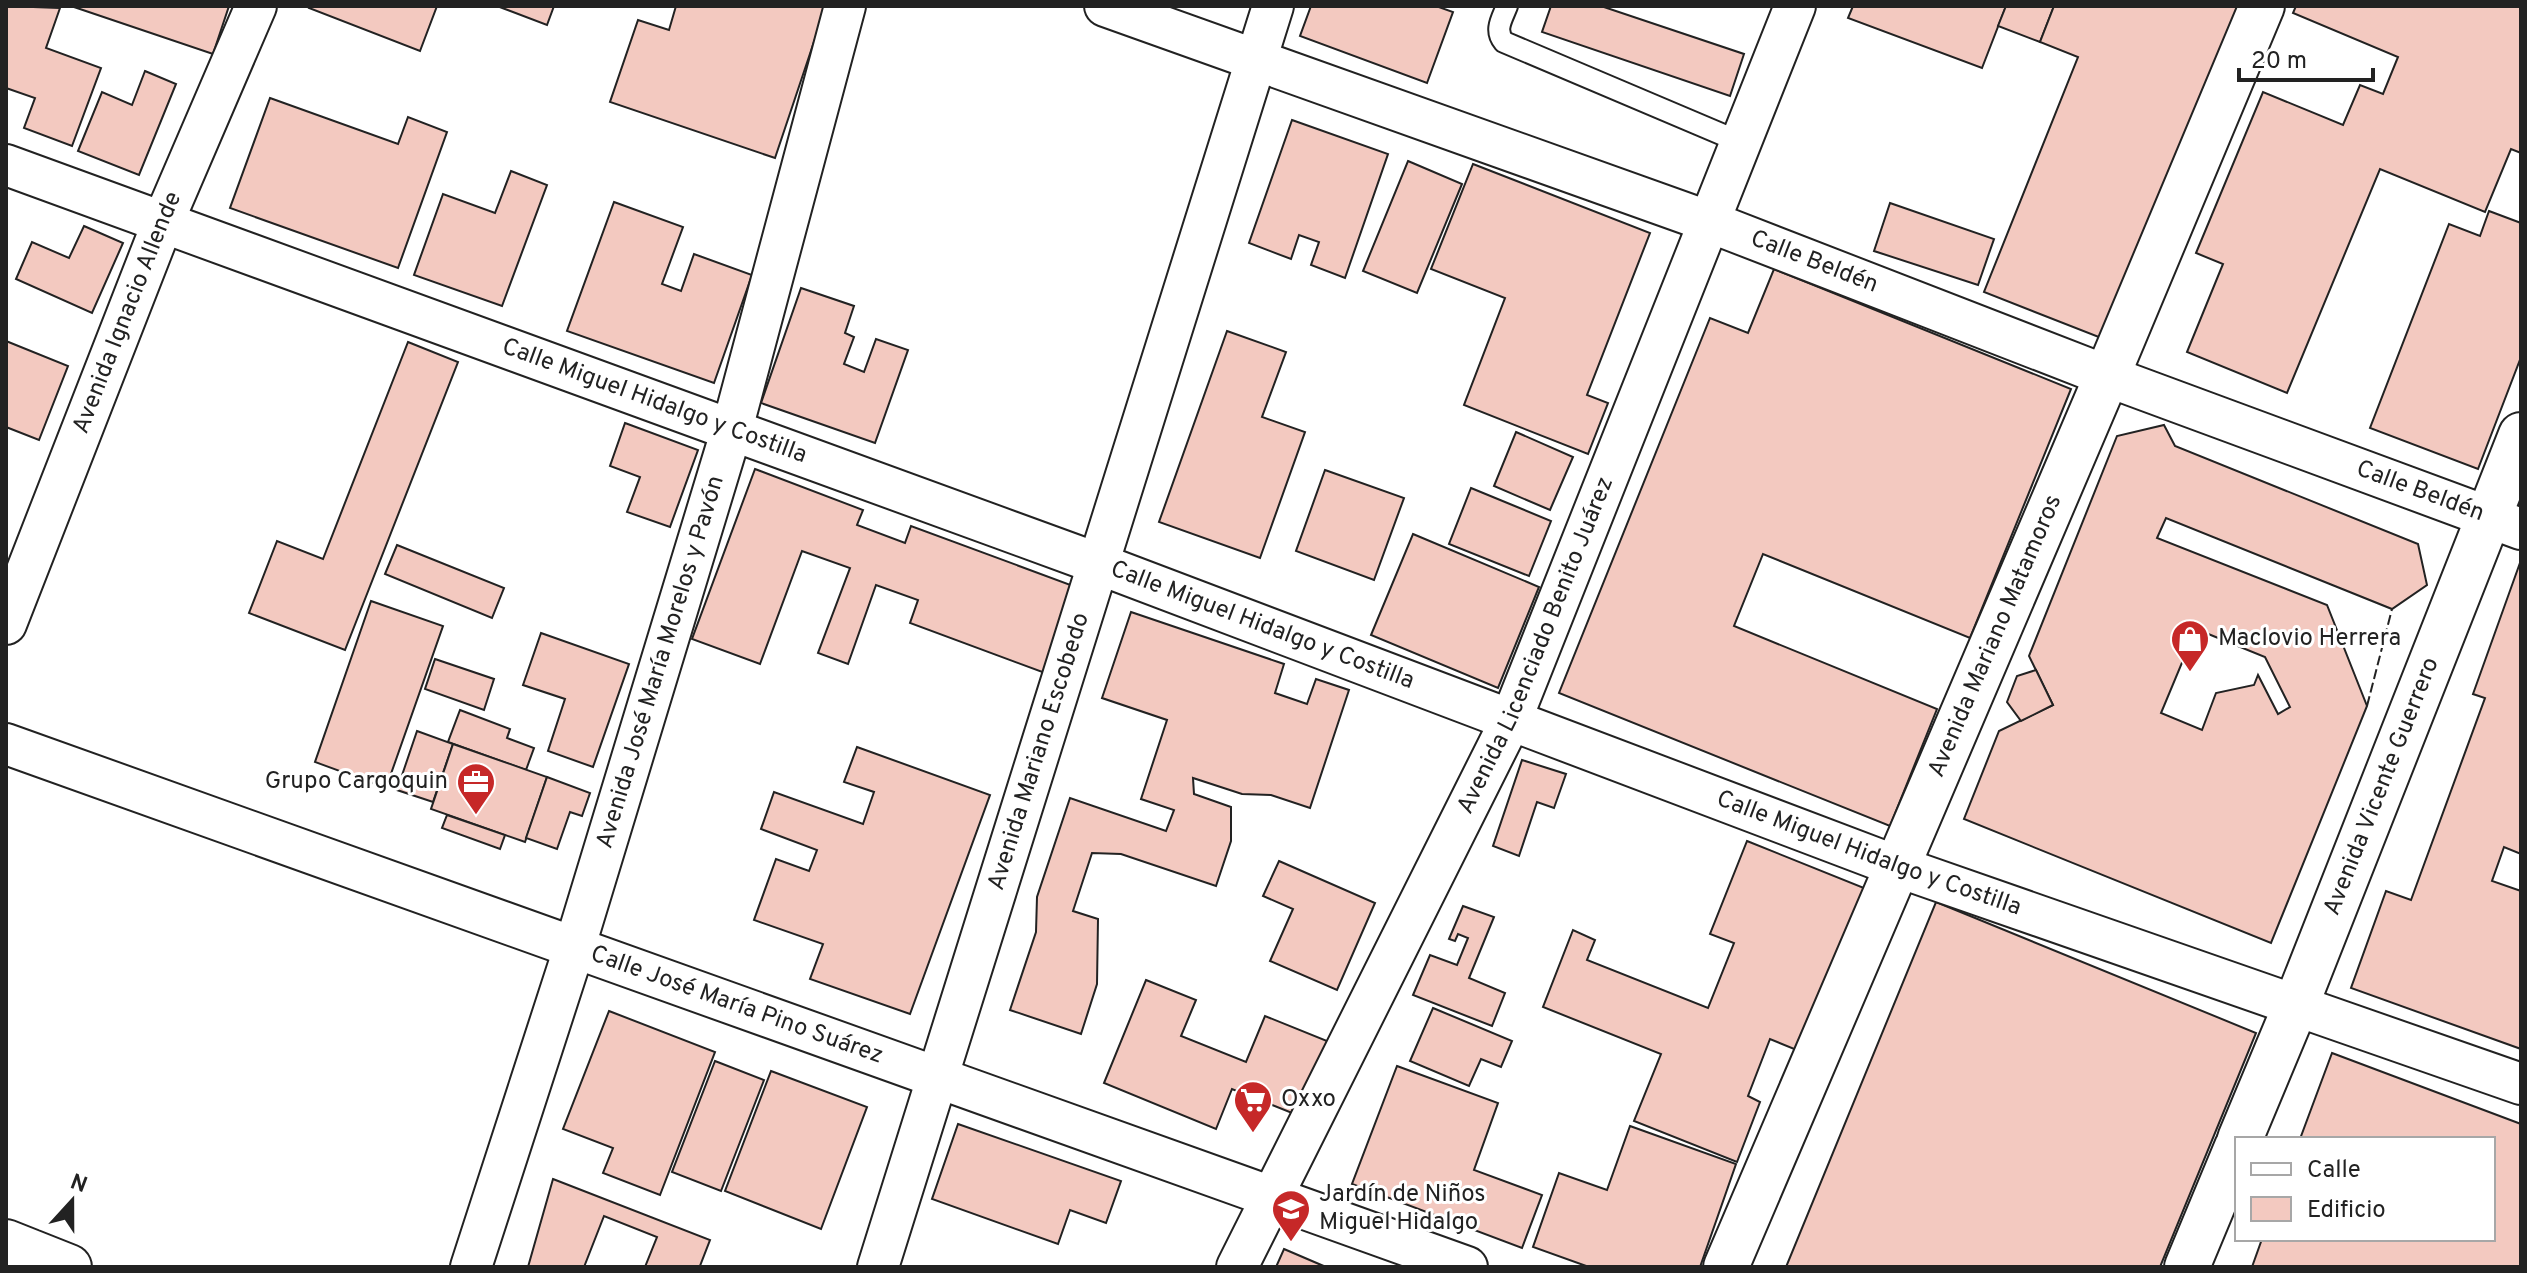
<svg xmlns="http://www.w3.org/2000/svg" width="2527" height="1273" viewBox="0 0 2527 1273" font-family="Overpass,sans-serif">
  <style>
    .building { fill: #f3c9c0; stroke: #222; stroke-width: 2; fill-rule: evenodd }
    .lines { fill: none; stroke-linecap: round; stroke-linejoin: round }
    .lane-casing { stroke: #222; stroke-width: 24 }
    .street-casing { stroke: #222; stroke-width: 44 }
    .secondary-casing { stroke: #222; stroke-width: 48 }
    .lane { stroke: #fff; stroke-width: 20 }
    .street { stroke: #fff; stroke-width: 40 }
    .secondary { stroke: #fff; stroke-width: 44 }
    .fence { stroke: #222; stroke-width: 2; stroke-dasharray: 10 4; stroke-linecap: butt }
    .labels { text-anchor: middle; dominant-baseline: central; stroke-width: 6; stroke-linejoin: round; paint-order: stroke }
    .street-label { font-size: 24px; fill: #222; stroke: #fff }
    .poi-label { font-size: 24px; fill: #222; stroke: #fff; text-anchor: start }
  </style>
  <rect width="100%" height="100%" fill="#fff"/>
  <g class="building">
    <polygon points="6,6 60,8 46,48 101,68 72,146 24,128 35,98 6,88"/>
    <polygon points="71,6 229,6 213,54"/>
    <polygon points="310,6 437,6 420,51 309,8"/>
    <polygon points="497,6 554,6 547,25"/>
    <polygon points="676,6 826,6 775,158 610,102 638,20 669,30"/>
    <polygon points="1311,6 1436,6 1453,12 1427,83 1300,36"/>
    <polygon points="1551,6 1601,6 1744,54 1730,96 1542,32"/>
    <polygon points="1853,6 2006,6 1982,68 1848,18"/>
    <polygon points="2006,6 2054,6 2040,42 1998,26"/>
    <polygon points="2054,6 2250,6 2114,343 1984,292 2078,57 2040,42"/>
    <polygon points="2296,6 2521,6 2521,153 2511,149 2485,212 2380,169 2287,393 2187,352 2223,264 2196,253 2263,92 2343,125 2360,85 2383,94 2398,57 2293,13"/>
    <polygon points="145,71 176,84 139,175 78,151 102,92 132,105"/>
    <polygon points="270,98 398,144 408,117 447,132 398,268 230,208"/>
    <polygon points="1292,120 1388,154 1345,278 1311,265 1319,242 1299,235 1291,259 1249,243"/>
    <polygon points="1408,161 1462,184 1417,293 1363,271"/>
    <polygon points="1473,164 1650,233 1587,395 1608,403 1588,454 1464,405 1505,298 1431,269"/>
    <polygon points="511,171 547,185 502,306 414,275 443,194 495,213"/>
    <polygon points="614,202 683,227 662,284 681,291 694,254 752,275 714,383 567,331"/>
    <polygon points="1890,203 1994,239 1978,285 1874,251"/>
    <polygon points="2489,211 2521,223 2521,357 2478,469 2370,428 2449,224 2480,236"/>
    <polygon points="84,226 123,243 92,313 16,279 32,242 69,258"/>
    <polygon points="1774,269 2071,389 1970,638 1763,554 1734,626 1937,709 1890,826 1559,693 1710,318 1748,333"/>
    <polygon points="801,288 854,306 845,333 854,337 844,364 864,372 876,339 908,350 875,443 761,403"/>
    <polygon points="1227,331 1286,352 1262,417 1305,432 1260,558 1159,522"/>
    <polygon points="6,341 68,366 39,440 6,427"/>
    <polygon points="408,342 458,362 345,650 249,613 277,541 323,559"/>
    <polygon points="625,423 698,450 670,527 627,512 640,477 610,466"/>
    <path d="M2164 425 2175 446 2418 544 2427 585 2392 609 2166 518 2157 538 2327 605 2367 706 2271 943 1964 819 1999 731 2053 705 2029 656 2117 436ZM2196 629 2265 657 2290 707 2278 714 2258 675 2254 685 2216 693 2202 730 2161 713Z"/>
    <polygon points="1516,432 1573,457 1550,510 1494,486"/>
    <polygon points="755,469 863,510 857,525 905,543 911,526 1076,587 1045,673 910,623 918,600 876,585 848,664 818,653 850,568 802,551 760,664 692,639"/>
    <polygon points="1325,470 1404,498 1374,580 1296,551"/>
    <polygon points="1471,488 1551,521 1529,576 1449,544"/>
    <polygon points="1413,534 1539,587 1498,688 1371,635"/>
    <polygon points="397,545 504,588 492,618 385,574"/>
    <polygon points="2521,560 2521,854 2504,847 2492,881 2521,891 2521,1049 2351,988 2386,891 2411,900 2485,698 2473,694"/>
    <polygon points="371,601 443,626 386,788 315,762"/>
    <polygon points="1131,612 1284,664 1275,693 1307,704 1316,679 1349,690 1310,808 1271,795 1242,794 1193,778 1194,794 1231,807 1231,841 1216,886 1121,854 1092,853 1073,911 1098,919 1097,984 1081,1034 1010,1010 1036,932 1037,897 1070,798 1166,831 1174,810 1141,799 1167,720 1102,698"/>
    <polygon points="541,633 629,664 593,767 548,751 565,699 523,685"/>
    <polygon points="435,659 494,679 484,710 425,689"/>
    <polygon points="2036,670 2053,705 2021,721 2007,702 2017,676"/>
    <polygon points="460,710 510,729 507,738 534,748 526,770 448,742"/>
    <polygon points="417,731 453,744 433,802 397,790"/>
    <polygon points="453,744 547,777 525,842 431,809"/>
    <polygon points="857,747 990,795 910,1014 810,979 823,944 754,920 776,859 809,871 817,850 761,829 774,792 863,824 874,792 844,782"/>
    <polygon points="1522,760 1566,774 1554,808 1537,802 1519,856 1493,846"/>
    <polygon points="547,777 590,793 582,816 570,812 557,849 526,838"/>
    <polygon points="447,815 505,835 500,849 442,828"/>
    <polygon points="1747,841 1864,888 1799,1051 1770,1039 1748,1096 1760,1102 1737,1162 1634,1121 1661,1054 1543,1007 1573,930 1595,940 1587,960 1708,1008 1734,943 1710,934"/>
    <polygon points="1279,861 1375,903 1337,990 1270,961 1293,909 1263,896"/>
    <polygon points="1936,902 2256,1033 2160,1267 1786,1267"/>
    <polygon points="1463,906 1494,917 1469,978 1505,993 1492,1026 1413,995 1430,955 1457,965 1468,938 1458,934 1455,941 1449,939"/>
    <polygon points="1146,980 1196,1000 1181,1036 1246,1062 1265,1016 1332,1043 1302,1117 1232,1089 1216,1129 1104,1083"/>
    <polygon points="1433,1008 1512,1041 1501,1067 1481,1059 1469,1086 1410,1061"/>
    <polygon points="609,1011 715,1052 660,1195 603,1173 613,1148 563,1129"/>
    <polygon points="2332,1053 2521,1124 2521,1267 2252,1267 2262,1239 2493,1239 2493,1139 2300,1139"/>
    <polygon points="715,1061 764,1080 721,1191 672,1172"/>
    <polygon points="1397,1066 1498,1103 1474,1170 1542,1195 1522,1248 1352,1184"/>
    <polygon points="771,1071 867,1107 821,1229 725,1191"/>
    <polygon points="958,1124 1121,1181 1106,1223 1070,1210 1058,1244 932,1199"/>
    <polygon points="1630,1126 1736,1164 1700,1267 1589,1267 1533,1247 1559,1173 1607,1190"/>
    <polygon points="553,1179 710,1240 700,1266 703,1267 645,1267 657,1237 604,1216 584,1267 528,1267"/>
    <polygon points="1284,1249 1326,1267 1276,1267"/>
  </g>
  <g class="lines">
    <defs>
      <path id="lane" d="M1507 6C1502 19 1494 30 1504 42L1740 142"/>
      <g id="street">
        <path id="s1" d="M1105 6 1710 222 2107 376 2521 529"/>
        <path id="s2" d="M6 165 1099 564 1896 866 2521 1084"/>
        <path id="s3" d="M6 624 163 222 256 6"/>
        <path id="s4" d="M6 744 1467 1267"/>
        <path id="s5" d="M471 1267 574 949 732 429 845 6"/>
        <path id="s6" d="M878 1267 1273 6"/>
        <path id="s7" d="M1237 1267 1511 720 1795 6"/>
      </g>
      <g id="secondary">
        <path id="s8" d="M2240 1139 2296 1005 2521 435"/>
        <polyline points="6,1242 69,1267"/>
        <path id="s9" d="M1726 1267 2107 376 2262 6"/>
        <polyline points="2187,1267 2237,1147"/>
      </g>
    </defs>
    <use href="#lane" class="lane-casing"/>
    <use href="#street" class="street-casing"/>
    <use href="#secondary" class="secondary-casing"/>
    <use href="#lane" class="lane"/>
    <use href="#street" class="street"/>
    <use href="#secondary" class="secondary"/>
    <polyline class="fence" points="2367,706 2392,609"/>
  </g>
  <defs>
    <symbol id="shop-pin" viewBox="-11 -11 22 30"><path d="M0 17L-7.5 6A9.5 9.5 0 1 1 7.5 6Z" fill="#c62828" stroke="#fff"/><path d="M-5-2.5h2.3a2.7 3.5 0 0 1 5.4 0H5L5.5 6h-11ZM-1.5-2.5h3a1.5 2.3 0 0 0-3 0Z" fill="#fff"/></symbol>
    <symbol id="office-pin" viewBox="-11 -11 22 30"><path d="M0 17L-7.5 6A9.5 9.5 0 1 1 7.5 6Z" fill="#c62828" stroke="#fff"/><path d="M-6-3h4V-5.5h4V-3h4V5H-6ZM-1-4.5V-3h2v-1.5ZM-6 0V1H6V0Z" fill="#fff"/></symbol>
    <symbol id="supermarket-pin" viewBox="-11 -11 22 30"><path d="M0 17L-7.5 6A9.5 9.5 0 1 1 7.5 6Z" fill="#c62828" stroke="#fff"/><path d="M-6-5.5h2.5l.6 2H6L4.5 2H-2.5L-4.4-4H-6ZM-1.5 3.2a1.3 1.3 0 1 0 .1 0ZM3 3.2a1.3 1.3 0 1 0 .1 0Z" fill="#fff"/></symbol>
    <symbol id="school-pin" viewBox="-11 -11 22 30"><path d="M0 17L-7.5 6A9.5 9.5 0 1 1 7.5 6Z" fill="#c62828" stroke="#fff"/><path d="M0-5L7-2L0 1L-7-2ZM-4 1L0 2.5L4 1V4Q0 6-4 4Z" fill="#fff"/></symbol>
  </defs>
  <g fill-rule="evenodd">
    <use href="#shop-pin" x="2168" y="617" width="44" height="60"/>
    <use href="#office-pin" x="454" y="760" width="44" height="60"/>
    <use href="#supermarket-pin" x="1231" y="1078" width="44" height="60"/>
    <use href="#school-pin" x="1269" y="1187" width="44" height="60"/>
  </g>
  <g class="labels">
    <g class="street-label">
      <text stroke="none"><textPath href="#s1" startOffset="754">Calle Beldén</textPath></text>
      <text stroke="none"><textPath href="#s3" startOffset="334">Avenida Ignacio Allende</textPath></text>
      <text stroke="none"><textPath href="#s2" startOffset="690">Calle Miguel Hidalgo y Costilla</textPath></text>
      <text stroke="none"><textPath href="#s1" startOffset="1402">Calle Beldén</textPath></text>
      <text stroke="none"><textPath href="#s2" startOffset="1338">Calle Miguel Hidalgo y Costilla</textPath></text>
      <text stroke="none"><textPath href="#s9" startOffset="686">Avenida Mariano Matamoros</textPath></text>
      <text stroke="none"><textPath href="#s7" startOffset="690">Avenida Licenciado Benito Juárez</textPath></text>
      <text stroke="none"><textPath href="#s5" startOffset="634">Avenida José María Morelos y Pavón</textPath></text>
      <text stroke="none"><textPath href="#s6" startOffset="540">Avenida Mariano Escobedo</textPath></text>
      <text stroke="none"><textPath href="#s8" startOffset="380">Avenida Vicente Guerrero</textPath></text>
      <text stroke="none"><textPath href="#s2" startOffset="1986">Calle Miguel Hidalgo y Costilla</textPath></text>
      <text stroke="none"><textPath href="#s4" startOffset="776">Calle José María Pino Suárez</textPath></text>
    </g>
    <g class="poi-label">
      <text x="2218" y="639">Maclovio Herrera</text>
      <text x="448" y="782" text-anchor="end">Grupo Cargoquin</text>
      <text x="1281" y="1100">Oxxo</text>
      <text x="1319" y="1195">Jardín de Niños<tspan x="1319" dy="28">Miguel Hidalgo</tspan></text>
    </g>
  </g>
  <rect width="2527" height="1273" fill="none" stroke="#222222" stroke-width="16"/>
  <rect x="2235" y="1137" width="260" height="104" fill="#ffffff" stroke="#a7a7a7" stroke-width="2"/>
  <rect x="2251" y="1163" width="40" height="12" fill="#ffffff" stroke="#a7a7a7" stroke-width="2"/>
  <text x="2307" y="1177" font-size="24" fill="#222222">Calle</text>
  <rect x="2251" y="1197" width="40" height="24" fill="#f3c9c0" stroke="#a7a7a7" stroke-width="2"/>
  <text x="2307" y="1217" font-size="24" fill="#222222">Edificio</text>
  <g transform="translate(72 1201) rotate(21)" stroke="#ffffff" stroke-width="6" paint-order="stroke">
  <path d="M0-6L14 30L0 20L-14 30Z" fill="#222222"/>
  <text y="-12" font-size="22" font-weight="bold" text-anchor="middle" fill="#222222">N</text>
  </g>
  <path d="M2239 68v12h134v-12" fill="none" stroke="#222222" stroke-width="4"/>
  <text x="2251" y="68" font-size="24" fill="#222222" stroke="#ffffff" stroke-width="6" paint-order="stroke">20 m</text>
</svg>
